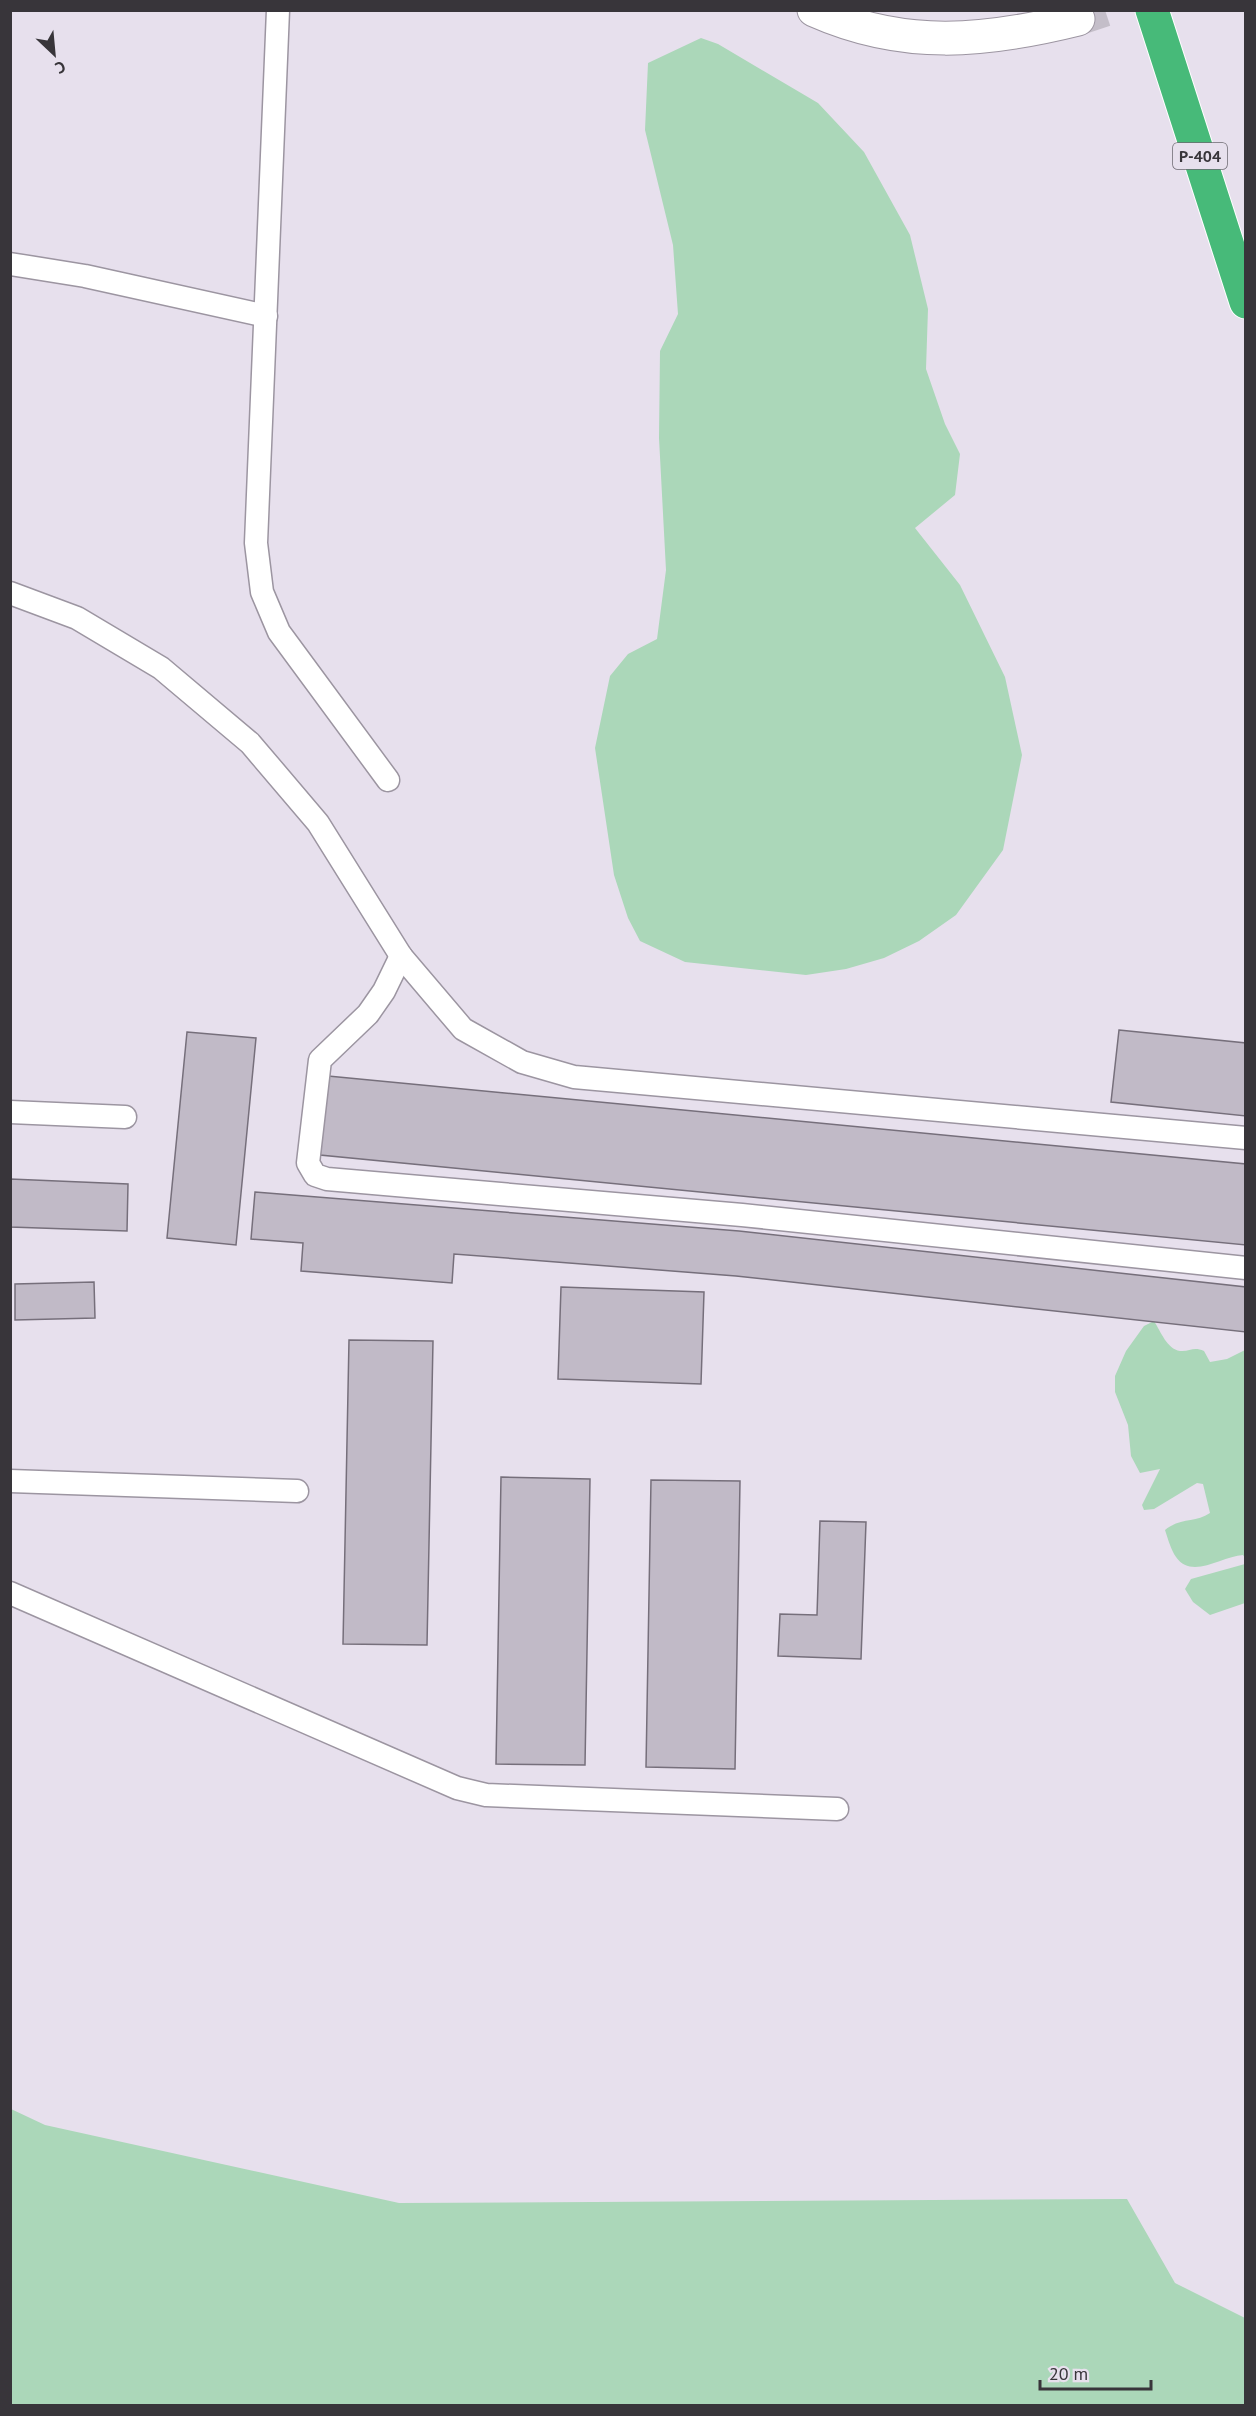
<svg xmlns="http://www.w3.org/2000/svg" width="1256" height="2416" viewBox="0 0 1256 2416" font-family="'PT Sans',sans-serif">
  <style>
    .green { fill: #abd7b9 }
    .building { fill: #c1bac7; stroke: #766f7b; stroke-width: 1.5 }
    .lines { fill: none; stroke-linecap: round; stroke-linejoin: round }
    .street-tunnel { stroke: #c4bec9; stroke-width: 33; stroke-dasharray: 33 16; stroke-linecap: butt }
    .lane-casing { stroke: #9c95a1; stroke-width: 25 }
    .street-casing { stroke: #9c95a1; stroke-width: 35 }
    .highway-casing { stroke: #fff; stroke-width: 35 }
    .lane { stroke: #fff; stroke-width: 22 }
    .street { stroke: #fff; stroke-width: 33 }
    .highway { stroke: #47ba79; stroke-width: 33 }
    .labels { text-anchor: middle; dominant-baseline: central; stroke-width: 4.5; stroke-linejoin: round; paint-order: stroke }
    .shield { fill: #e7e0ed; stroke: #6c6870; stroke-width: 1.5 }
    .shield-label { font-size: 16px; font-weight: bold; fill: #38353a }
  </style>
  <rect width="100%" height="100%" fill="#e7e0ed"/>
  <g class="green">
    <polygon points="701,38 718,44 818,103 864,152 910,235 928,309 926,369 945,424 960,454 955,495 915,528 960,585 1005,677 1022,755 1003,850 956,915 919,941 884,958 846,969 806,975 685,962 640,941 628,918 614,875 595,748 610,676 628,654 657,639 666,570 659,438 660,351 678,314 673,245 645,130 648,63"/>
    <path d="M1154 1321C1161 1332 1167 1349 1180 1351 1190 1352 1193 1346 1204 1351L1210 1362 1227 1359 1245 1350V1558L1243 1555C1222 1556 1192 1580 1176 1557 1171 1550 1168 1539 1165 1530 1181 1517 1195 1523 1210 1513L1203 1484 1197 1483 1154 1509 1144 1510 1142 1505 1160 1469 1140 1473 1131 1456 1128 1425 1115 1392V1376L1126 1351 1144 1326Z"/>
    <polygon points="1245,1564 1245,1603 1210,1615 1193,1602 1185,1589 1191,1579"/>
    <polygon points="11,2109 45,2125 399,2203 1127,2199 1175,2283 1245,2318 1245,2405 11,2405"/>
  </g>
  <g class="building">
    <polygon points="1119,1030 1246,1043 1246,1116 1111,1102"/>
    <polygon points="187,1032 256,1038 236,1245 167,1238"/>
    <polygon points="328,1076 1246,1164 1246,1245 320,1155"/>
    <polygon points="10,1179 128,1184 127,1231 10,1227"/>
    <polygon points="255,1192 739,1231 1246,1287 1246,1332 736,1276 454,1254 452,1283 301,1271 303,1243 251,1239"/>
    <polygon points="94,1282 95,1318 15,1320 15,1284"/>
    <polygon points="561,1287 704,1292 701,1384 558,1379"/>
    <polygon points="349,1340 433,1341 427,1645 343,1644"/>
    <polygon points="501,1477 590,1479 585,1765 496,1764"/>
    <polygon points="651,1480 740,1481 735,1769 646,1767"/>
    <polygon points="820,1521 866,1522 861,1659 778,1656 780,1614 817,1615"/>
  </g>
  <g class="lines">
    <polyline class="street-tunnel" points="1078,19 1105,10"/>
    <defs>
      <g id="lane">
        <polyline points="278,10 256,543 262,592 279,632 388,780"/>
        <polyline points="10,264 85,276 266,316"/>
        <polyline points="10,593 77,618 161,668 250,743 318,823 401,956 463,1029 522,1062 574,1077 1246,1138"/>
        <polyline points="401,956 384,991 368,1014 320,1060 308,1163 315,1175 327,1179 742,1215 1246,1268"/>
        <polyline points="10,1112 125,1117"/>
        <polyline points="10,1481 297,1491"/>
        <polyline points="10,1593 457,1788 486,1795 837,1809"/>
      </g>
      <path id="street" d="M814 10C904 50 985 42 1078 19"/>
      <polyline id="highway" points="1152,10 1246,302"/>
    </defs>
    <use href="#lane" class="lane-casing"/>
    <use href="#street" class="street-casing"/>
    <use href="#highway" class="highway-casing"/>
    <use href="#lane" class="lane"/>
    <use href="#street" class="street"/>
    <use href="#highway" class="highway"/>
  </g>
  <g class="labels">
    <rect class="shield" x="1173" y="143" width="54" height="26" rx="4.5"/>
    <g class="shield-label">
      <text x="1200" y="156">Р-404</text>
    </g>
  </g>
  <rect width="1256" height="2416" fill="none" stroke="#38353a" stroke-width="24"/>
  <g transform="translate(54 54) rotate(154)" stroke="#e7e0ed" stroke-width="4.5" paint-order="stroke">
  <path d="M0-4.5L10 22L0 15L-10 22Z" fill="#38353a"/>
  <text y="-9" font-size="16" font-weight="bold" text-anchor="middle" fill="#38353a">С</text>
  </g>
  <path d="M1040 2380v9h111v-9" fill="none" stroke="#38353a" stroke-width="3"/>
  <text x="1049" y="2380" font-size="18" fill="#38353a" stroke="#e7e0ed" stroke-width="4.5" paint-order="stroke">20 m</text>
</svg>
